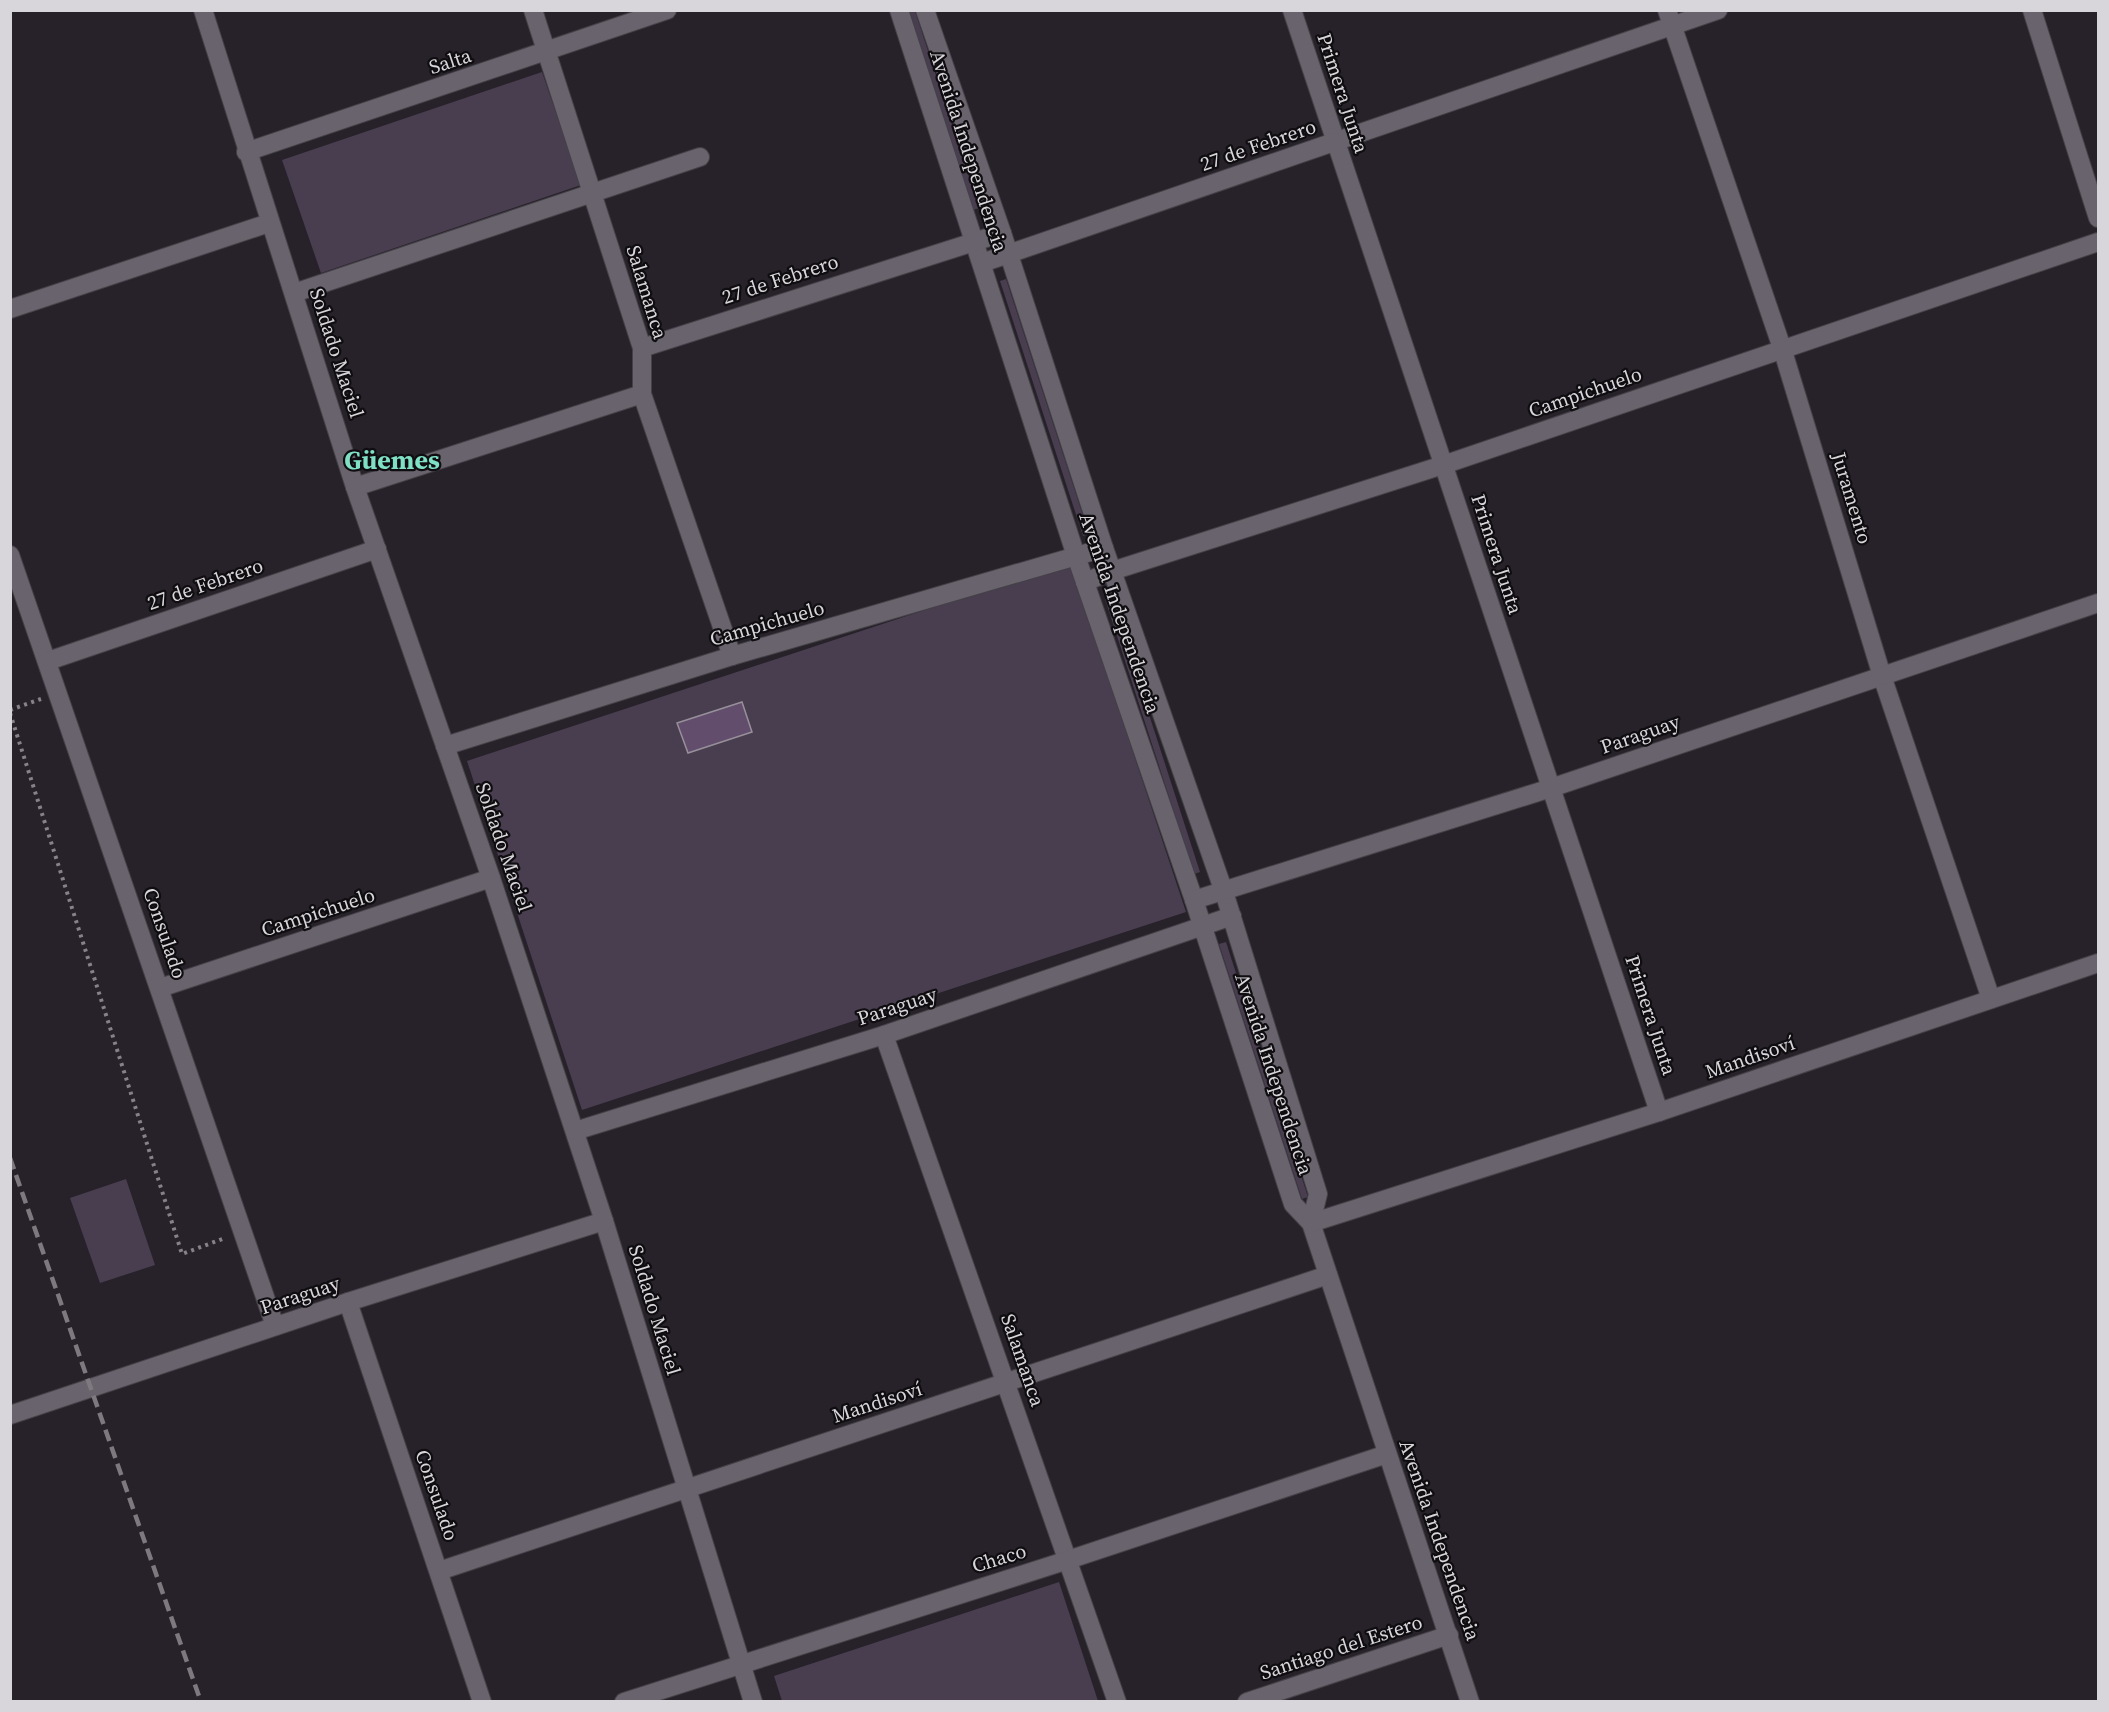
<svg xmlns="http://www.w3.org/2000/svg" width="2109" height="1712" viewBox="0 0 2109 1712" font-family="'Source Serif 4',serif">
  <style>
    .green { fill: #493e4f }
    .building { fill: #624e6c; stroke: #97909a; stroke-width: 1.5 }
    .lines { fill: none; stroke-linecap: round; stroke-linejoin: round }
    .minor-casing { stroke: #444147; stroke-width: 20 }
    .path { stroke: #868288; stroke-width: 4; stroke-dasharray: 3 4.5; stroke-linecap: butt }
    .minor { stroke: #69636d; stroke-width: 18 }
    .rail { stroke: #7d797f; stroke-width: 4.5; stroke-dasharray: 12 6; stroke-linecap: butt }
    .labels { text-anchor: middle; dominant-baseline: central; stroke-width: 4.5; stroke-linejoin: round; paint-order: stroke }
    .street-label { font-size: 20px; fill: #d9d6db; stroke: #0f0d10 }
    .district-label { font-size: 26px; font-weight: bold; fill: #7fe0c6; stroke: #0f0d10 }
  </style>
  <rect width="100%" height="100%" fill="#27222a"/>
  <g class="green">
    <polygon points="908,11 915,11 979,208 973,210"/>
    <polygon points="542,72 581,185 321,273 282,160"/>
    <polygon points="1006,279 1089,534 1083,536 1000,281"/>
    <polygon points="1070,562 1186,912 582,1110 467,761"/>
    <polygon points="1111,597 1200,872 1194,874 1105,599"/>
    <polygon points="1226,942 1308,1197 1302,1199 1219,944"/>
    <polygon points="126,1179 155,1265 100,1283 70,1198"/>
    <polygon points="1059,1582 1098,1701 782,1701 774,1676"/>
  </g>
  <polygon class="building" points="742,702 752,732 688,753 677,723"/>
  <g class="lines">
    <defs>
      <g id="minor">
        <polyline points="203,10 355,487 491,878 604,1221 753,1702"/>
        <polyline points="533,10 642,348 642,394 732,656"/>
        <polyline points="899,10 1076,556 1194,900 1293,1204 1311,1223 1470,1702"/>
        <polyline points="925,10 1002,233 1104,548 1224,892 1318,1194 1311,1223"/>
        <polyline points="1292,10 1659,1112"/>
        <polyline points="1667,10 1782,348 1882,676 1991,999"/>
        <polyline points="2032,10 2098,218"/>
        <polyline points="246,152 667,10"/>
        <polyline points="982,263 1718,10"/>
        <polyline points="294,293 700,157"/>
        <polyline points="10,309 269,223"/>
        <polyline points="642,348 1002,233"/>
        <polyline points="355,487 642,394"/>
        <polyline points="10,555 275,1326"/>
        <polyline points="1085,582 1112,571 1443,465 2098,242"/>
        <polyline points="48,661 377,549"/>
        <polyline points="445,746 732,656 1104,548"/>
        <polyline points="1194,900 1551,788 2098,603"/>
        <polyline points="160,988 491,878"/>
        <polyline points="884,1035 1117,1702"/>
        <polyline points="575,1131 884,1035 1232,916"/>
        <polyline points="1311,1223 1659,1112 2098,963"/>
        <polyline points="348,1302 482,1702"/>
        <polyline points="10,1415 348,1302 604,1221"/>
        <path d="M439 1571C734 1470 1032 1375 1328 1275"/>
        <polyline points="624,1702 1068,1560 1387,1454"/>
        <polyline points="1247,1702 1449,1635"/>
      </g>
    </defs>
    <use href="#minor" class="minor-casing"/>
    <g class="path">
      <polyline points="10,710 41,699"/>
      <polyline points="10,713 182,1254 225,1238"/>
    </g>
    <use href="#minor" class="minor"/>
    <polyline class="rail" points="10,1158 201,1702"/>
  </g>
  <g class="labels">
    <g class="street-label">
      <text transform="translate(450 61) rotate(-18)">Salta</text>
      <text transform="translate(1343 93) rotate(72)">Primera Junta</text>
      <text transform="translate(1258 145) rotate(-19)">27 de Febrero</text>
      <text transform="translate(969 151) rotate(72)">Avenida Independencia</text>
      <text transform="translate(780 279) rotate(-18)">27 de Febrero</text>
      <text transform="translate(647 292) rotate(73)">Salamanca</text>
      <text transform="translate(337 353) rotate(72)">Soldado Maciel</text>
      <text transform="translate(1585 392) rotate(-19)">Campichuelo</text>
      <text transform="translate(1852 498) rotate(73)">Juramento</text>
      <text transform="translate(1497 554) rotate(72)">Primera Junta</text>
      <text transform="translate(205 584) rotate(-19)">27 de Febrero</text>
      <text transform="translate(1120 613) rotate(71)">Avenida Independencia</text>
      <text transform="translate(767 623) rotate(-16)">Campichuelo</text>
      <text transform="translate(1640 734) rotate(-19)">Paraguay</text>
      <text transform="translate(504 847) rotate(71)">Soldado Maciel</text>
      <text transform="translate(318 912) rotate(-18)">Campichuelo</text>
      <text transform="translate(165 933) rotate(71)">Consulado</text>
      <text transform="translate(897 1006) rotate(-18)">Paraguay</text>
      <text transform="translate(1651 1015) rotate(72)">Primera Junta</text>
      <text transform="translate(1750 1057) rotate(-19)">Mandisoví</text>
      <text transform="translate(1274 1074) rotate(72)">Avenida Independencia</text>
      <text transform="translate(300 1295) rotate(-18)">Paraguay</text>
      <text transform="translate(655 1310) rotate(73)">Soldado Maciel</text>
      <text transform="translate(1023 1360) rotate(71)">Salamanca</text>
      <text transform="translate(877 1402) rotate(-18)">Mandisoví</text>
      <text transform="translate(437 1495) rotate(71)">Consulado</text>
      <text transform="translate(1440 1540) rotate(71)">Avenida Independencia</text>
      <text transform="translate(999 1558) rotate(-17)">Chaco</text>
      <text transform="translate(1341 1647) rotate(-18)">Santiago del Estero</text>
    </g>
    <g class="district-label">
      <text x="392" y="460">Güemes</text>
    </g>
  </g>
  <rect width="2109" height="1712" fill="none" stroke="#d9d6db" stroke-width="24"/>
</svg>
